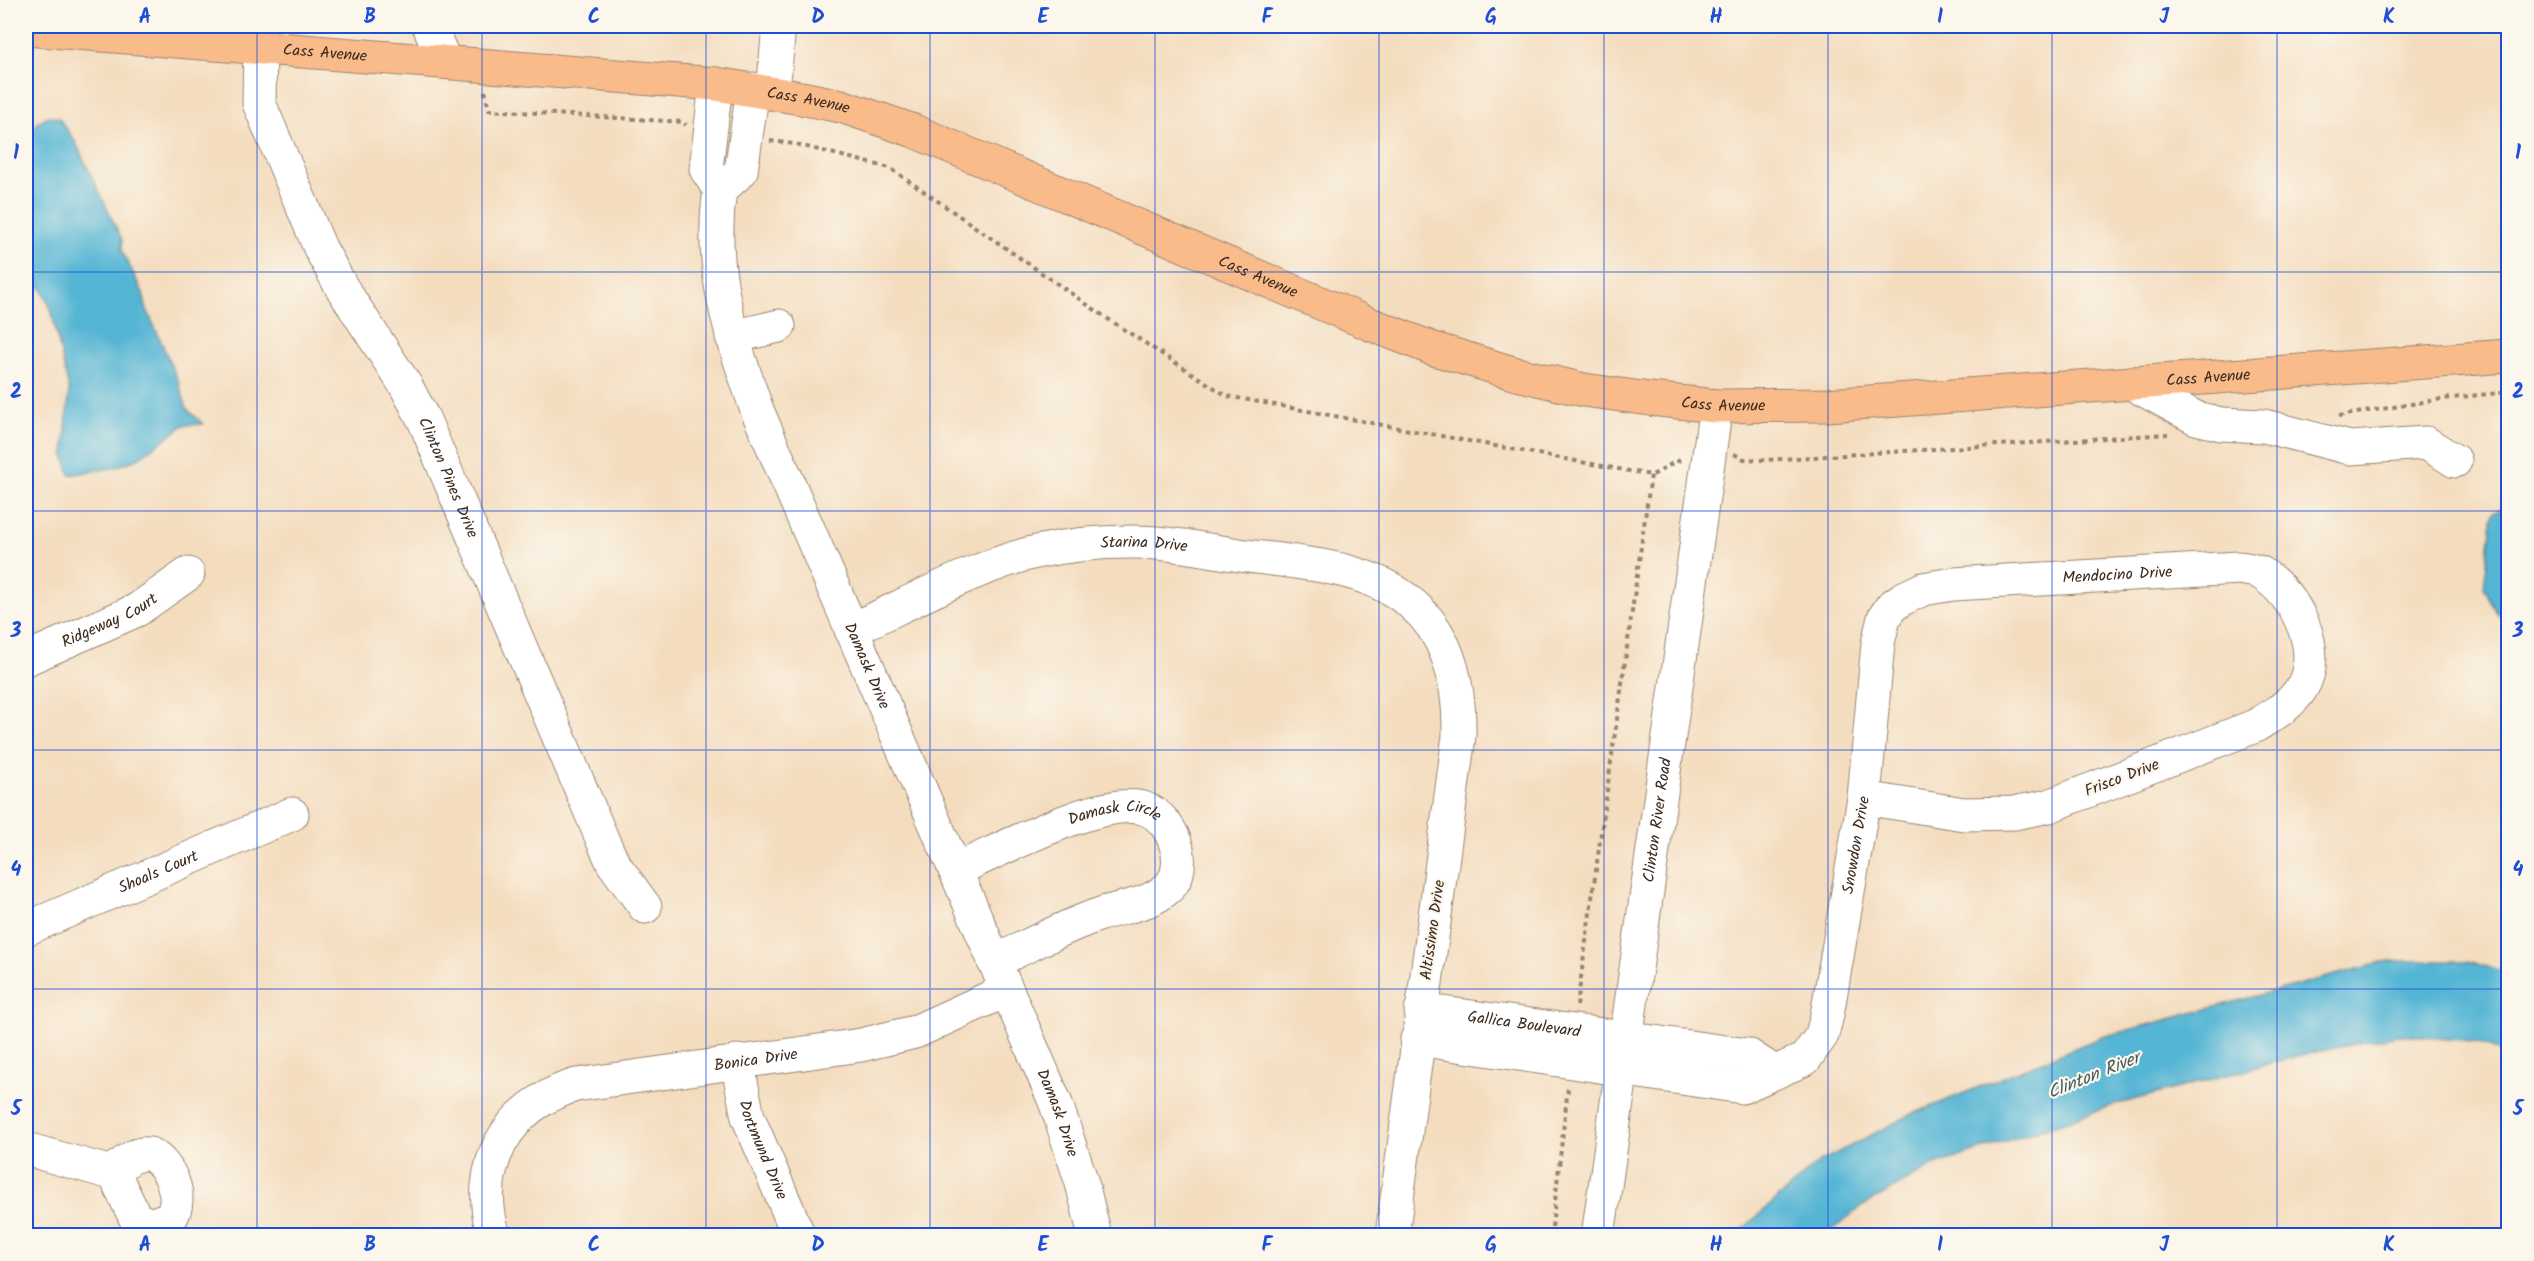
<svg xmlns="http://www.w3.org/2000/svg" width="2534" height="1261" viewBox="0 0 2534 1261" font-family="Kalam,sans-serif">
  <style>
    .water { fill: #55b5d4; stroke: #487079; stroke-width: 1.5 }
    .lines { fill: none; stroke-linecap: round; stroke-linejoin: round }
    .minor-casing { stroke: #98846e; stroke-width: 35 }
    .major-casing { stroke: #98846e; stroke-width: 35 }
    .path { stroke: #98846e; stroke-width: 4; stroke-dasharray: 4.5 4.5; stroke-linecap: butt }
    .minor { stroke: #fff; stroke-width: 33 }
    .major { stroke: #fabb8b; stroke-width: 33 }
    .grid { fill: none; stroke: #1d4ed8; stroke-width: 1.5; stroke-opacity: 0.55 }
    .labels { text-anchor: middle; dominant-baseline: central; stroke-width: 4.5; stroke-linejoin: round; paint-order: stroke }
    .street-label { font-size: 16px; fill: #3b2a1e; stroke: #fbf7ec }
    .water-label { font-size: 18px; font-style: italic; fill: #445b5e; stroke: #fbf7ec }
    .neatline { fill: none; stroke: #1d4ed8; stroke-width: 2 }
    .grid-label { font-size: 20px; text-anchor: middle; font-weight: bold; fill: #1d4ed8 }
  </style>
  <rect width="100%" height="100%" fill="#fbf7ec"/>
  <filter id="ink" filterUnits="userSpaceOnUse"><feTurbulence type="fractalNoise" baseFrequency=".0167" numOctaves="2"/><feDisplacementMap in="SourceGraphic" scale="12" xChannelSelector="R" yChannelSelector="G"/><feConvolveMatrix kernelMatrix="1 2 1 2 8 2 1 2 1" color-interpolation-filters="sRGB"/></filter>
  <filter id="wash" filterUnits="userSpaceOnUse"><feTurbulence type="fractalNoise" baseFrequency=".008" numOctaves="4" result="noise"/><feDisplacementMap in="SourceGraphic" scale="24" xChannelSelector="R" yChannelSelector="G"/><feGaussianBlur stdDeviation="1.35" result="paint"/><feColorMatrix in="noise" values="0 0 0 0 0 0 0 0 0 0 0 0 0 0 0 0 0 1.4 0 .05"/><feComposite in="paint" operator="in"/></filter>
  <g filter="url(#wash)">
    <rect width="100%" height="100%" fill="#f4ddbf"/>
    <g class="water">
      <polygon points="48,116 59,118 76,143 122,240 122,251 143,293 146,307 178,381 187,409 203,424 184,425 137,459 116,467 70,475 64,455 69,390 51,309 33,271 26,235 26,154 37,123"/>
      <polygon points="2508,506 2508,617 2498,615 2484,587 2493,512"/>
      <polygon points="2388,961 2467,961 2508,973 2508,1054 2473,1041 2397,1035 2297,1056 2111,1106 1932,1166 1861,1207 1826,1235 1736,1235 1819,1162 1910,1115 2102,1037"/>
    </g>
  </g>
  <g filter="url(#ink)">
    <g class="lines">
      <defs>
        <g id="minor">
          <polyline points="429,26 445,61"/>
          <path id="s1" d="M260 48 259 103 320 248 342 288 406 386 424 420 603 841 613 863 645 907"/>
          <path id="s2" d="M716 84 706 169 720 190C708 269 731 336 757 410L1056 1104 1082 1183 1095 1236"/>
          <polyline points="773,92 779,26"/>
          <polyline points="720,190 741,171 753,89"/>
          <polyline points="732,337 779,326"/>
          <polyline points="2131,383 2196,418 2221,424 2264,426 2350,448 2426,443 2455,461"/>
          <path id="s3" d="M851 630C906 605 978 565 1036 552 1067 545 1099 542 1131 542 1167 542 1203 549 1239 555 1296 563 1366 564 1412 604 1451 637 1460 688 1459 736L1392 1236"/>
          <path id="s4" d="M26 659 137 610 188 574"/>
          <path id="s5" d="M955 870C1000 851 1097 797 1143 808 1161 813 1173 832 1177 849 1180 861 1179 877 1169 887 1149 906 1123 906 1098 915 1063 927 1028 946 994 962"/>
          <path id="s6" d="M26 929 292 814"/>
          <path id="s7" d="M1421 1010 1748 1055 1774 1072"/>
          <path id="s8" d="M1417 1039 1742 1087 1805 1059 1822 1035 1827 1015 1864 798 1878 643 1884 618 1891 607 1902 599 1923 589 1953 584 2239 568C2246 569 2255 570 2261 573 2296 595 2325 651 2301 689 2290 706 2271 716 2255 726L2049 806 2014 813 1964 814 1864 798"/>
          <path id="s9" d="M737 1061 748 1117 799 1236"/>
          <path d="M26 1149 108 1172C124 1167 131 1151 150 1154 170 1164 184 1198 171 1217L152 1225 136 1219 119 1184 116 1170"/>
          <path id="s10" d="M494 1236C472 1166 508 1105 576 1085L861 1045 915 1032 1007 990"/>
          <path id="s11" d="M1598 1236 1716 406"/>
        </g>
        <g id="major">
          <path id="s12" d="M26 29 716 84 801 98 841 106 914 131 1370 324 1431 348 1513 373 1584 390 1650 399 1716 406 1828 405 2508 356"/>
        </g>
      </defs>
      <use href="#minor" class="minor-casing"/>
      <use href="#major" class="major-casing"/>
      <g class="path">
        <polyline points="485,91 489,110 683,122 686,125"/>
        <path d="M770 141 795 144 890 168 1111 321 1227 396 1651 475C1663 472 1671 461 1682 460"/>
        <polyline points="2339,416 2442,399 2508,392"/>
        <polyline points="1734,454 1744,459 1766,460 2168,434"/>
        <polyline points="1577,1006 1651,475"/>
        <polyline points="1551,1236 1568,1088"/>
      </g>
      <use href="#minor" class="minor"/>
      <use href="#major" class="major"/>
    </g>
  </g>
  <path class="grid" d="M257 26V1236M482 26V1236M706 26V1236M930 26V1236M1155 26V1236M1379 26V1236M1604 26V1236M1828 26V1236M2052 26V1236M2277 26V1236M26 272H2508M26 511H2508M26 750H2508M26 989H2508"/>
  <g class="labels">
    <g class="street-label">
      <text stroke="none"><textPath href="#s12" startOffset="300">Cass Avenue</textPath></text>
      <text stroke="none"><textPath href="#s12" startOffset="786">Cass Avenue</textPath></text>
      <text stroke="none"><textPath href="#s12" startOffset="1270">Cass Avenue</textPath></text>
      <text stroke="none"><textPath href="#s12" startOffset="2242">Cass Avenue</textPath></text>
      <text stroke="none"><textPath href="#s12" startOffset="1756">Cass Avenue</textPath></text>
      <text stroke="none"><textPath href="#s1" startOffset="476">Clinton Pines Drive</textPath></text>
      <text stroke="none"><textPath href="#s3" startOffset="310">Starina Drive</textPath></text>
      <text stroke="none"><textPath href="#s8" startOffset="1094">Mendocino Drive</textPath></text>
      <text stroke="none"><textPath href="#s4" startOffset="92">Ridgeway Court</textPath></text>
      <text stroke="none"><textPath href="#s2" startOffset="615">Damask Drive</textPath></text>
      <text transform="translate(2122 778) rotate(-21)">Frisco Drive</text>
      <text stroke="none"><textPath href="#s11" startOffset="420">Clinton River Road</textPath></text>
      <text stroke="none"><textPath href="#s5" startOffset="172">Damask Circle</textPath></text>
      <text stroke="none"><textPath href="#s8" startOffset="620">Snowdon Drive</textPath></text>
      <text stroke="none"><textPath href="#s6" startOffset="144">Shoals Court</textPath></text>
      <text transform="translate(1433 930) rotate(-82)">Altissimo Drive</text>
      <text stroke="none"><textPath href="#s7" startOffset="104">Gallica Boulevard</textPath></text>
      <text stroke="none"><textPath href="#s10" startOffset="375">Bonica Drive</textPath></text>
      <text stroke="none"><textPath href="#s2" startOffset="1101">Damask Drive</textPath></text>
      <text stroke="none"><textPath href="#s9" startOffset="93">Dortmund Drive</textPath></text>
    </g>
    <g class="water-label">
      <text transform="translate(2094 1076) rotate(-22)">Clinton River</text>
    </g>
  </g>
  <rect width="2534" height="1261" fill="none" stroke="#fbf7ec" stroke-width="66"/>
  <rect x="33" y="33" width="2468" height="1195" class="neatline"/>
  <g class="grid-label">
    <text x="145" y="23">A</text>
    <text x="370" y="23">B</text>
    <text x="594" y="23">C</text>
    <text x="818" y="23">D</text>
    <text x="1043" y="23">E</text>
    <text x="1267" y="23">F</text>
    <text x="1491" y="23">G</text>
    <text x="1716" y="23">H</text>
    <text x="1940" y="23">I</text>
    <text x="2164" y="23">J</text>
    <text x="2389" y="23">K</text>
    <text x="16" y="159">1</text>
    <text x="2518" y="159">1</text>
    <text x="16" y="398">2</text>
    <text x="2518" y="398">2</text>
    <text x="16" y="637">3</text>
    <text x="2518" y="637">3</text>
    <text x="16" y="876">4</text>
    <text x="2518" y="876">4</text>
    <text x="16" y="1115">5</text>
    <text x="2518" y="1115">5</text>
    <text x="145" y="1251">A</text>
    <text x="370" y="1251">B</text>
    <text x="594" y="1251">C</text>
    <text x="818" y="1251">D</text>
    <text x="1043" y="1251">E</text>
    <text x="1267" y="1251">F</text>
    <text x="1491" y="1251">G</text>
    <text x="1716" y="1251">H</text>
    <text x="1940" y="1251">I</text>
    <text x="2164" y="1251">J</text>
    <text x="2389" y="1251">K</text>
  </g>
</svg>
